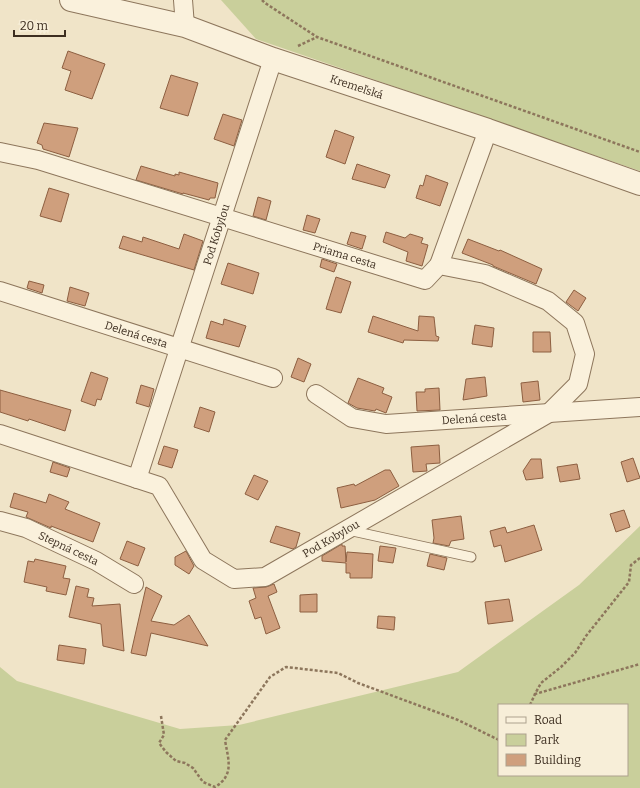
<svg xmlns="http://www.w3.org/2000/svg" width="640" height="788" viewBox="0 0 640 788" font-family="Bitter,serif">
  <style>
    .green { fill: #c9cf9b; fill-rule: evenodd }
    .building { fill: #cf9f7d; stroke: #8d5f41 }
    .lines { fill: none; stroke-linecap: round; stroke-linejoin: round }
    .service-casing { stroke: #8d765c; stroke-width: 11 }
    .minor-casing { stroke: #8d765c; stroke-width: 20 }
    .tertiary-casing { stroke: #8d765c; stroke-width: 24 }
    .path { stroke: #8d765c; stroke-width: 2.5; stroke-dasharray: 3 2; stroke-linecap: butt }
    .service { stroke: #faf1dc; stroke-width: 9 }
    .minor { stroke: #faf1dc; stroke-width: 18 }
    .tertiary { stroke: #faf1dc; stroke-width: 22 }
    .labels { text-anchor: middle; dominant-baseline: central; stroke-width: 3; stroke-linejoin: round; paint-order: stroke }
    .street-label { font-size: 11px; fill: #3d2e20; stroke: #f7eed8 }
  </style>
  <rect width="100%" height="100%" fill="#f0e4c8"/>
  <g class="green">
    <polygon points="221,0 640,0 640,171 256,39"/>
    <path d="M640 526V788H0V667L17 681 180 729 239 725 458 672 579 585ZM499 705H627V775H499Z"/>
  </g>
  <g class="building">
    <polygon points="68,51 105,64 92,99 65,90 71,71 62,68"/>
    <polygon points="171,75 198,83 188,116 160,108"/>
    <polygon points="223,114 242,120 234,146 214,139"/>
    <polygon points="44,123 78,128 69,157 43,149 42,145 37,143"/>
    <polygon points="335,130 354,137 345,164 326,157"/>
    <polygon points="357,164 390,175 385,188 352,179"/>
    <polygon points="141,166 175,176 175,174 179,175 179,172 218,183 215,198 210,198 209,200 183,193 183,194 136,180"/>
    <polygon points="426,175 448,183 440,206 416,198 420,185 423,186"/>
    <polygon points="49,188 69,194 61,222 40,216"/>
    <polygon points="258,197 271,201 266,220 253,216"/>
    <polygon points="307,215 320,219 315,233 303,230"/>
    <polygon points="351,232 366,236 362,249 347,244"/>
    <polygon points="386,232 405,238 410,234 423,238 421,243 428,245 422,266 406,261 408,252 383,242"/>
    <polygon points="184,234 203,241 194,270 119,248 123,236 142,242 143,237 179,249"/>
    <polygon points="468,239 499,251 500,250 542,269 536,284 493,266 493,265 462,253"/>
    <polygon points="322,259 337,264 334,272 320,267"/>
    <polygon points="228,263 259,273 253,294 221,284"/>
    <polygon points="336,277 351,282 341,313 326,309"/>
    <polygon points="29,281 44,285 42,293 27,288"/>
    <polygon points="70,287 89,293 85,306 67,301"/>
    <polygon points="574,290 586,298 578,311 566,302"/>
    <polygon points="373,316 418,331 419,316 434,317 436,336 439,337 438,341 404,340 403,343 368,332"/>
    <polygon points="224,319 246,326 239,347 206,338 211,321 223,325"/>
    <polygon points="475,325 494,328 492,347 472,344"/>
    <polygon points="533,332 550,332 551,352 533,352"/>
    <polygon points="298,358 311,364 304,382 291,377"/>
    <polygon points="91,372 108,378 101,400 97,399 95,406 81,401"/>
    <polygon points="485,377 487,396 463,400 466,379"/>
    <polygon points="358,378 384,388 382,393 392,397 386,413 376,409 375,411 357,408 348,403"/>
    <polygon points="538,381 540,400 523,402 521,383"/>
    <polygon points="141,385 154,389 149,407 136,403"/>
    <polygon points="439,388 440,410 417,411 416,392 425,392 425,389"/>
    <polygon points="0,390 71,410 65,431 29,419 28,421 0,412"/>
    <polygon points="200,407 215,412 209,432 194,427"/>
    <polygon points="439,445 440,463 426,464 427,471 413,472 411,447"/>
    <polygon points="164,446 178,450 172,468 158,464"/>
    <polygon points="633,458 640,478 627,482 621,462"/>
    <polygon points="531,459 541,459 543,478 526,480 523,471"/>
    <polygon points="53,462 70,468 67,477 50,472"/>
    <polygon points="577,464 580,479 560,482 557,467"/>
    <polygon points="385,470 390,470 399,486 375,500 341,508 337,488 354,484 355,486"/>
    <polygon points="254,475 268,481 258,500 245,494"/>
    <polygon points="14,493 46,503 49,494 69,502 65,509 100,523 93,542 51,526 51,528 26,517 28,512 10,507"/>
    <polygon points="624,510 630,527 616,532 610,514"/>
    <polygon points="461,516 464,539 451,541 449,546 433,543 434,538 432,520"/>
    <polygon points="534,525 542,550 505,562 501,545 494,547 490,531 505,527 507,533"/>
    <polygon points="276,526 300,533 296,547 293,549 270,542"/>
    <polygon points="127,541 145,548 138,566 120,559"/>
    <polygon points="342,544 342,546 345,546 346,562 347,552 373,554 372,578 350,578 350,573 346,573 346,563 322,561 322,556"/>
    <polygon points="380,546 396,548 393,563 378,561"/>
    <polygon points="186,551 194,566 189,574 175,565 175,557"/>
    <polygon points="430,554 447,558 444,570 427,566"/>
    <polygon points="35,559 66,566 63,578 70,579 66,595 46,591 47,587 24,582 28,561 34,562"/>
    <polygon points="274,584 277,592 268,596 280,628 266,634 261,617 255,619 249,601 256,598 253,588 266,587"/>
    <polygon points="76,586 89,589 87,597 94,598 92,606 120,604 124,651 103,646 101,624 69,617"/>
    <polygon points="146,587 162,596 151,621 174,625 189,615 208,646 151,633 146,656 131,653"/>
    <polygon points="317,594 317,612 300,612 300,595"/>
    <polygon points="509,599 513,621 488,624 485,602"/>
    <polygon points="378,616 395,617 394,630 377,628"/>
    <polygon points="59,645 86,649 84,664 57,660"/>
  </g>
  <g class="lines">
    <defs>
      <polyline id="service" points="348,530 471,557"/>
      <g id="minor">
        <polyline points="183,0 185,26"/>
        <path id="s1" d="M0 152 38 160 425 280 439 265 485 274 548 301 575 323 585 354 578 384 549 413 265 577 234 579 203 560 159 486 0 434"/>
        <polyline points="439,265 488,130"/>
        <path id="s2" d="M0 291 273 378"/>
        <path id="s3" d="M316 394 352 418 386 424 640 407"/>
        <path id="s4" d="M137 479 273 59"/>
        <path id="s5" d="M0 521 26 528 96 561 134 584"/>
      </g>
      <g id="tertiary">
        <path id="s6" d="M71 0 185 26 273 59 488 130 640 184"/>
      </g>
    </defs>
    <use href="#service" class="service-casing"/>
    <use href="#minor" class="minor-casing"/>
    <use href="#tertiary" class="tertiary-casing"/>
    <g class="path">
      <polyline points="262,0 265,3 317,37 640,152"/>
      <polyline points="298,46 317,37"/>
      <polyline points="640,558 631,565 629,582 586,636 575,653 561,667 541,683 535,694 640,664"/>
      <polyline points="530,705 535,694"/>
      <path d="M161 716 164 735 159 743 166 752 176 761 185 763 193 768 203 782 215 787C235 775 228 759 225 740L270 677 286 667 338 673 358 683 458 720 499 740"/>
    </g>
    <use href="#service" class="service"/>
    <use href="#minor" class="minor"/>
    <use href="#tertiary" class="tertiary"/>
  </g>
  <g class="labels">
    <g class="street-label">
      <text stroke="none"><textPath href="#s6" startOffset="299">Kremeľská</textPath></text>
      <text stroke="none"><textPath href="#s4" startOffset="257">Pod Kobylou</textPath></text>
      <text stroke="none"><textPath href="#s1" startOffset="360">Priama cesta</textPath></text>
      <text stroke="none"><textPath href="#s2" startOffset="143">Delená cesta</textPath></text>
      <text stroke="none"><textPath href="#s3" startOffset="166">Delená cesta</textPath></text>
      <text transform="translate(331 539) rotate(-30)">Pod Kobylou</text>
      <text stroke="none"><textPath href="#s5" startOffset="74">Stepná cesta</textPath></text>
    </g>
  </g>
  <rect x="498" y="704" width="130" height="72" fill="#f7eed8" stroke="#ada18e"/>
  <rect x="506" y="717" width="20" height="6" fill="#faf1dc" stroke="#ada18e"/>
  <text x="534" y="724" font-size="12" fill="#3d2e20">Road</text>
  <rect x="506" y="734" width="20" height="12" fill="#c9cf9b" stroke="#ada18e"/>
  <text x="534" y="744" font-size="12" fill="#3d2e20">Park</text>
  <rect x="506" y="754" width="20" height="12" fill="#cf9f7d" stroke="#ada18e"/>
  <text x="534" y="764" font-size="12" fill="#3d2e20">Building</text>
  <path d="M14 30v6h51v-6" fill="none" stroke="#3d2e20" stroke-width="2"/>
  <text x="20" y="30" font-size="12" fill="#3d2e20" stroke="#f7eed8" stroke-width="3" paint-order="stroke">20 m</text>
</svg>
